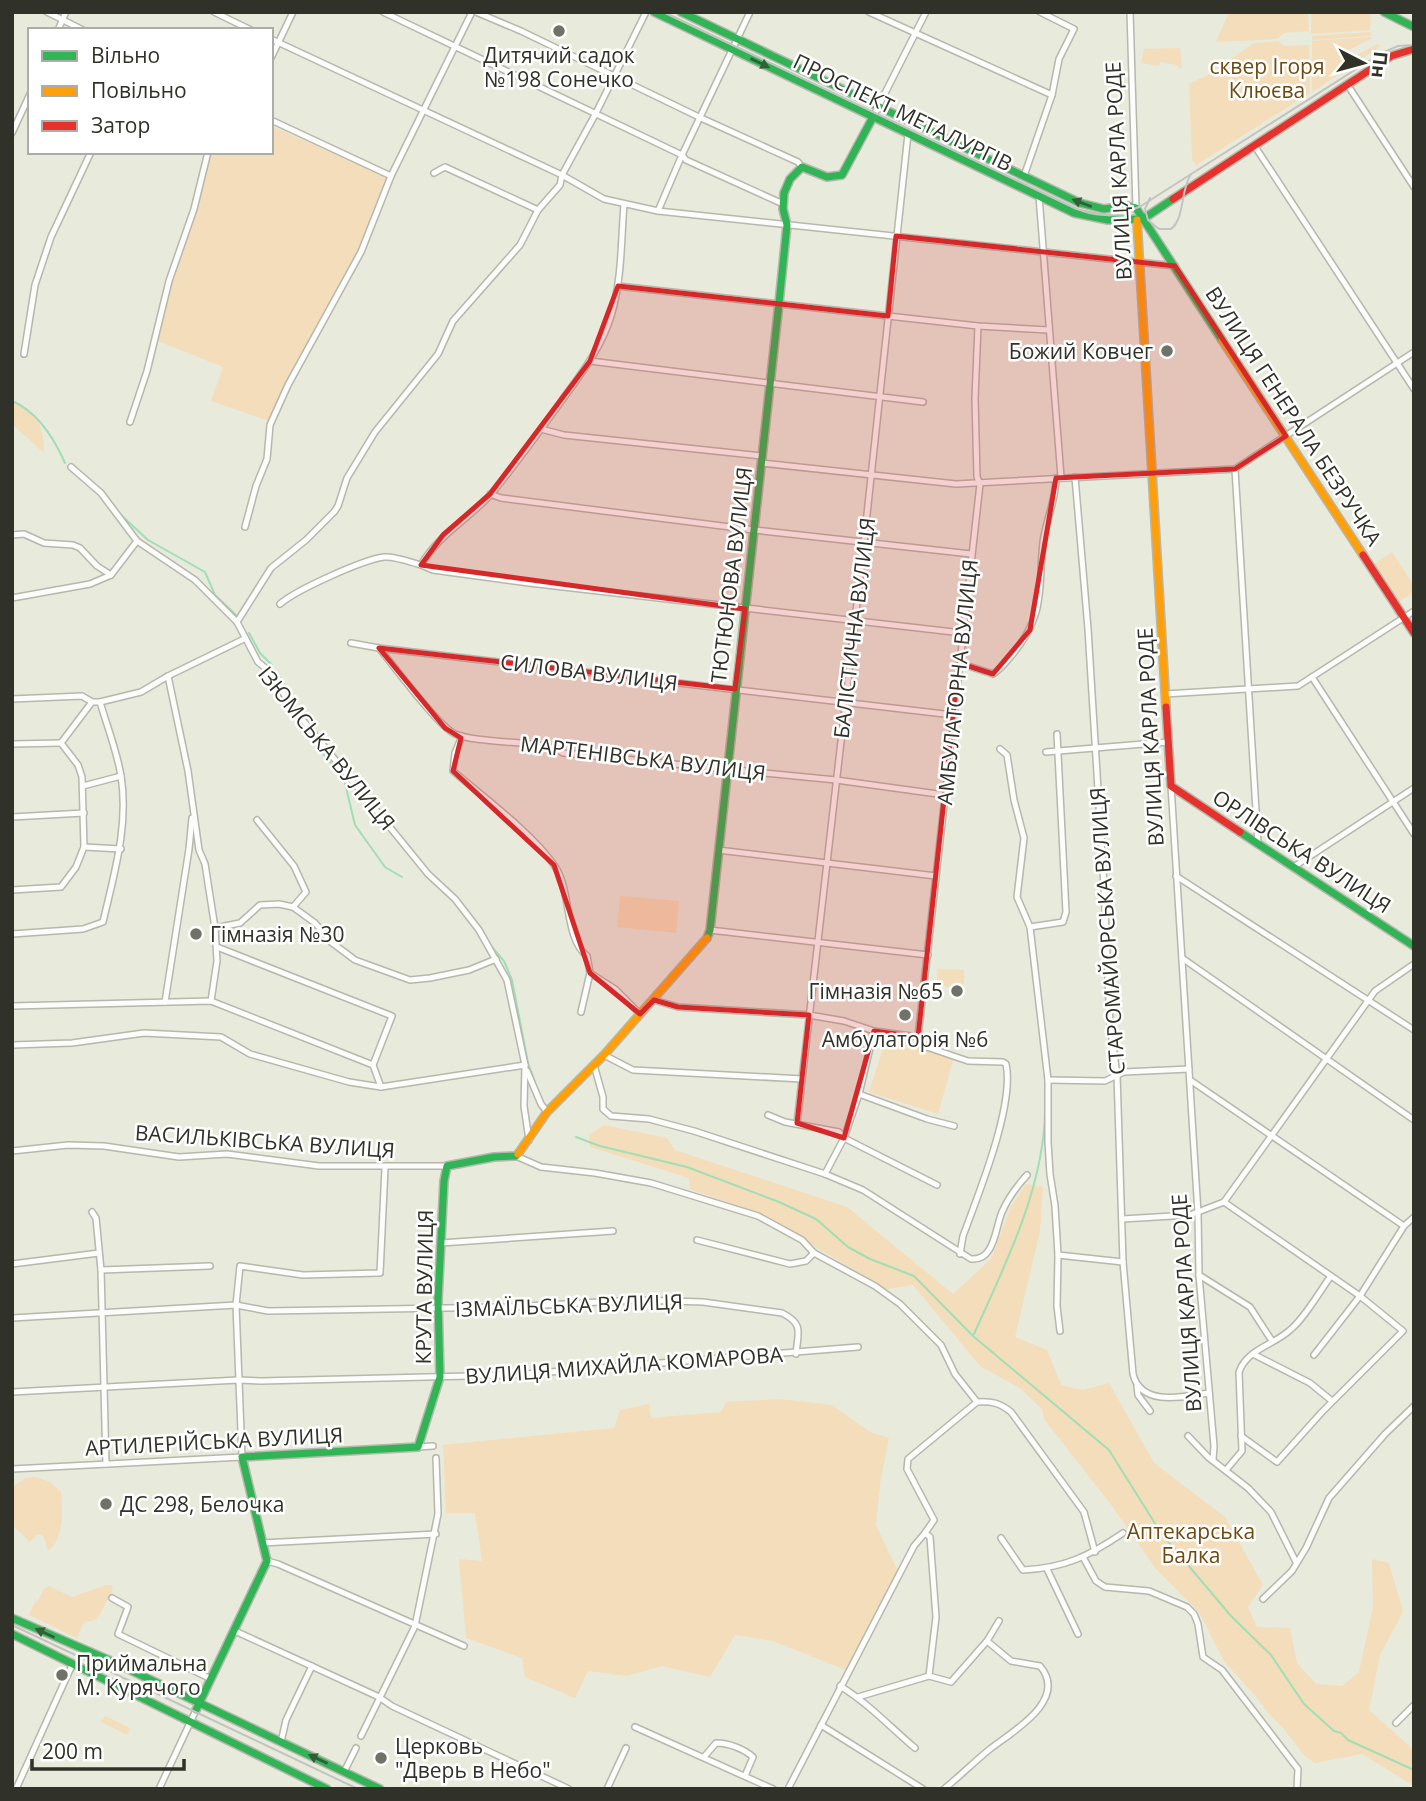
<svg xmlns="http://www.w3.org/2000/svg" width="1426" height="1801" viewBox="0 0 1426 1801" font-family="'Open Sans',sans-serif">
  <style>
    .green { fill: #f4ddba }
    .lines { fill: none; stroke-linecap: round; stroke-linejoin: round }
    .stream { stroke: #a0deb6; stroke-width: 2 }
    .street-casing { stroke: #b6b7ad; stroke-width: 8 }
    .fast-casing { stroke: #b6b7ad; stroke-width: 10 }
    .slow-casing { stroke: #b6b7ad; stroke-width: 10 }
    .jam-casing { stroke: #b6b7ad; stroke-width: 10 }
    .street { stroke: #fcfcfa; stroke-width: 5 }
    .fast { stroke: #30b455; stroke-width: 7 }
    .slow { stroke: #ff9f0a; stroke-width: 7 }
    .jam { stroke: #e5322d; stroke-width: 7 }
    .tram { stroke: #c3c4c1; stroke-width: 2 }
    .oneway { fill: #305f38 }
    .marked { fill: #d62828; fill-opacity: 0.2; stroke: #d62828; stroke-width: 5; stroke-linejoin: round }
    .poi-dot { fill: #707267; stroke: #fff; stroke-width: 2.5 }
    .labels { text-anchor: middle; dominant-baseline: central; stroke-width: 5; stroke-linejoin: round; paint-order: stroke }
    .poi-label { font-size: 21px; fill: #303128; stroke: #fff; text-anchor: start }
    .park-label { font-size: 21px; fill: #6f4910; stroke: #fff }
    .street-label { font-size: 21px; fill: #303128; stroke: #fff }
  </style>
  <rect width="100%" height="100%" fill="#e8eadc"/>
  <g class="green">
    <polygon points="1229,12 1308,12 1309,31 1284,33 1277,39 1216,42"/>
    <polygon points="1311,12 1366,12 1371,15 1370,30 1311,34"/>
    <polygon points="1371,32 1371,36 1312,40 1312,36"/>
    <polygon points="1371,37 1371,39 1344,52 1348,60 1377,44 1381,46 1312,92 1312,41"/>
    <polygon points="1278,41 1285,46 1309,45 1310,93 1196,165 1192,160 1189,84 1229,65 1230,60 1254,43"/>
    <polygon points="1180,48 1182,67 1179,69 1177,65 1160,62 1159,66 1141,63 1144,49"/>
    <path d="M271 126 388 178C381 197 376 217 368 235 338 299 297 356 269 421L211 401 223 367 158 341 174 275 210 152H271Z"/>
    <path d="M12 403C38 408 44 430 44 453L12 424Z"/>
    <polygon points="1392,552 1414,586 1414,592 1397,603 1373,565"/>
    <polygon points="620,896 679,901 676,933 617,927"/>
    <polygon points="937,969 964,970 964,987 937,986"/>
    <polygon points="887,1036 954,1057 938,1114 869,1092"/>
    <polygon points="604,1125 667,1138 675,1150 847,1207 953,1294 991,1259 1011,1207 1026,1184 1043,1187 1040,1231 1015,1337 1047,1350 1061,1385 1083,1390 1109,1383 1154,1463 1225,1517 1263,1585 1248,1607 1257,1627 1290,1628 1297,1663 1316,1684 1342,1686 1359,1672 1373,1607 1372,1559 1389,1563 1403,1612 1380,1655 1369,1710 1414,1750 1414,1786 1362,1754 1315,1763 1305,1756 1283,1728 1268,1713 1259,1700 1224,1661 1199,1612 1156,1569 1112,1506 1044,1419 1042,1409 1021,1389 980,1366 913,1285 886,1289 762,1215 690,1189 689,1178 590,1147 589,1135"/>
    <polygon points="780,1399 832,1405 870,1432 889,1438 880,1484 876,1525 898,1571 846,1670 773,1641 735,1635 710,1677 662,1666 627,1676 588,1671 575,1698 525,1677 522,1658 466,1638 459,1559 482,1561 475,1513 446,1513 443,1445 614,1428 620,1410 649,1404 651,1418 721,1412 726,1402"/>
    <path d="M36 1477 50 1482 61 1492C63 1511 64 1538 48 1551L44 1537 40 1534 36 1535 30 1542 12 1525V1487L26 1478Z"/>
    <polygon points="106,1585 111,1585 113,1589 97,1619 83,1623 77,1638 29,1615 35,1602 37,1602 44,1589 49,1586 72,1597"/>
    <polygon points="105,1716 130,1728 127,1735 101,1722"/>
  </g>
  <g class="lines">
    <g class="stream">
      <path d="M12 401C38 412 54 438 65 463"/>
      <polyline points="121,515 148,540 205,572 215,595 236,615"/>
      <polyline points="249,633 260,653 272,665"/>
      <polyline points="278,675 295,701"/>
      <polyline points="298,718 306,733 344,779 355,825 385,867 402,877"/>
      <polyline points="491,946 504,961 512,980 528,1063 535,1082"/>
      <polyline points="576,1137 600,1146 687,1167 779,1202 816,1219 848,1247 870,1259 914,1276 973,1336 1109,1450 1161,1533 1231,1616 1271,1655 1304,1704 1334,1731 1341,1733 1348,1740 1414,1770"/>
      <path d="M974 1334C1005 1265 1044 1188 1045 1111"/>
    </g>
    <defs>
      <g id="street">
        <polyline points="47,12 83,30"/>
        <polyline points="214,12 251,30"/>
        <polyline points="383,12 682,155 686,160 781,203"/>
        <polyline points="476,12 521,31 701,118 798,162 802,167"/>
        <polyline points="869,12 1052,95"/>
        <polyline points="1130,12 1136,208"/>
        <polyline points="58,30 66,12"/>
        <polyline points="271,39 562,175 604,199 658,211 1175,266"/>
        <polyline points="271,58 293,12"/>
        <polyline points="1347,84 1414,187"/>
        <polyline points="873,117 926,12"/>
        <polyline points="271,120 391,176"/>
        <polyline points="12,133 30,94"/>
        <polyline points="1254,145 1414,389"/>
        <polyline points="434,173 445,167 538,210"/>
        <polyline points="1024,176 1052,95 1059,59 1074,29 1040,12"/>
        <polyline points="1039,196 1061,477"/>
        <polyline points="658,211 682,155 750,12"/>
        <polyline points="618,286 978,326 1049,330"/>
        <polyline points="24,354 35,285 51,237 91,152"/>
        <polyline points="590,361 923,402"/>
        <polyline points="130,422 147,371 169,281 194,209 208,152"/>
        <polyline points="541,429 564,435 762,456"/>
        <polyline points="761,463 956,484 1235,469 1414,352"/>
        <polyline points="71,467 101,493 137,541 195,580 237,622 258,662 268,670 293,708 428,874 455,899 479,930 507,980 525,1065 524,1106 529,1140"/>
        <polyline points="1235,469 1258,843"/>
        <path d="M1075 477 1088 629 1104 886 1110 1024 1117 1075 1123 1262 1133 1374C1141 1407 1183 1397 1208 1393"/>
        <polyline points="490,494 501,498 754,530 971,554"/>
        <polyline points="245,527 256,486 267,459 270,425 288,385 361,252 391,176 472,12"/>
        <polyline points="12,535 24,534 44,543 73,545 80,548 97,566 111,575"/>
        <polyline points="421,565 433,570 529,583 962,633"/>
        <polyline points="12,598 90,584 111,575 137,541"/>
        <path d="M280 604C296 590 362 560 384 557 395 556 410 562 421 565 439 534 469 519 492 493 516 464 538 433 560 403 580 375 601 349 611 316 622 280 621 241 624 204"/>
        <polyline points="237,622 271,568 306,540 334,512 338,506 347,478 375,432 438,354 453,321 520,245 538,210 560,185 562,175 596,113 646,12"/>
        <polyline points="351,643 379,648 953,715"/>
        <path d="M379 648C394 666 438 726 455 734 482 745 544 739 563 753L836 780 945 795"/>
        <path d="M959 663 993 674C1001 669 1006 662 1012 655 1046 614 1038 590 1043 542 1046 520 1056 500 1056 478"/>
        <polyline points="168,676 188,771 199,850 205,864 215,928 217,961 211,1001"/>
        <polyline points="1312,677 1414,834"/>
        <polyline points="1165,694 1298,686 1414,611"/>
        <path d="M12 699 82 696 92 702H100C107 726 117 751 121 776 129 825 114 874 103 922L83 929 12 934"/>
        <polyline points="100,702 141,692 168,676 244,639"/>
        <polyline points="1057,734 1066,912 1063,922 1030,927 1048,1080 1048,1142 1050,1174 1055,1206 1058,1255 1057,1306 1060,1331"/>
        <path d="M462 736 455 753 453 771C483 797 532 833 554 865 572 890 564 938 587 956L590 973 615 989 640 1014"/>
        <polyline points="61,743 92,702"/>
        <polyline points="12,744 61,743"/>
        <polyline points="1000,749 1007,755 1014,800 1024,838 1017,897 1030,927"/>
        <polyline points="1046,752 1168,742"/>
        <polyline points="83,786 121,776"/>
        <polyline points="1171,786 1198,1213 1199,1275 1214,1446 1213,1460"/>
        <polyline points="12,817 84,813"/>
        <polyline points="257,820 294,866 306,892 293,907"/>
        <polyline points="84,847 121,849"/>
        <polyline points="718,850 936,876"/>
        <polyline points="1295,866 1414,788"/>
        <polyline points="1176,876 1414,1030"/>
        <polyline points="12,890 61,887 76,867 84,847 82,777 78,765 61,743"/>
        <polyline points="215,928 240,923 260,905 279,904 293,907 315,923 331,942 355,960 410,980 430,978 469,970 496,959"/>
        <polyline points="710,930 928,955"/>
        <polyline points="217,947 392,1016 373,1065 381,1087"/>
        <polyline points="1182,958 1414,1120"/>
        <polyline points="654,1000 678,1007 809,1015 844,1021 874,1031 918,1037"/>
        <polyline points="165,1002 189,849 192,818"/>
        <polyline points="12,1006 211,1001 373,1065"/>
        <polyline points="581,1012 590,973"/>
        <polyline points="918,1037 980,484 977,477 975,398 978,326"/>
        <path d="M918 1037 921 1045 968 1061 1003 1062 1006 1064C1015 1105 978 1195 963 1236L960 1254"/>
        <polyline points="12,1045 72,1043 144,1033 221,1037 250,1054 349,1082 381,1087 525,1065"/>
        <polyline points="604,1055 633,1070 802,1079"/>
        <path d="M594 1065 603 1097V1109L611 1116 649 1119 694 1131 825 1174 863 1190 971 1259C995 1261 995 1228 1002 1212 1008 1198 1017 1186 1027 1175"/>
        <polyline points="527,1071 541,1104 547,1112"/>
        <polyline points="1048,1080 1105,1081 1124,1072 1189,1069"/>
        <polyline points="1190,1080 1404,1226"/>
        <polyline points="859,1094 927,1119 954,1126"/>
        <polyline points="768,1115 785,1122 839,1132 844,1138 937,1185"/>
        <polyline points="797,1123 864,542 908,134"/>
        <polyline points="12,1151 68,1145 104,1146 179,1157 227,1154 319,1166 447,1166"/>
        <polyline points="516,1156 541,1167 595,1173 651,1183 758,1216 802,1240 814,1253 875,1286 900,1304 941,1345 955,1374 977,1402"/>
        <polyline points="825,1174 844,1138 859,1094 874,1031"/>
        <polyline points="1224,1202 1360,1296 1403,1331 1322,1412 1277,1462 1241,1436"/>
        <polyline points="92,1212 96,1218 101,1270 106,1464"/>
        <polyline points="1122,1219 1190,1215 1224,1202 1375,991 1414,964"/>
        <polyline points="697,1240 790,1264 806,1261 814,1253"/>
        <polyline points="441,1243 613,1231"/>
        <polyline points="1058,1255 1123,1262"/>
        <polyline points="12,1264 99,1253"/>
        <polyline points="101,1270 210,1266"/>
        <polyline points="1199,1275 1250,1307 1272,1341"/>
        <path d="M12 1318 236 1305 268 1311 506 1307 638 1300 703 1302 782 1313C804 1324 798 1332 796 1354"/>
        <polyline points="1253,1354 1310,1383 1332,1401"/>
        <polyline points="1314,1355 1360,1296 1404,1226 1414,1217"/>
        <polyline points="1137,1386 1138,1395 1150,1411"/>
        <polyline points="12,1392 238,1380 261,1381 513,1375 858,1347"/>
        <path d="M977 1402C992 1401 1000 1403 1011 1412L1084 1512 1095 1552"/>
        <polyline points="1188,1436 1208,1457 1248,1488 1271,1512 1296,1562"/>
        <polyline points="418,1447 433,1446"/>
        <polyline points="12,1469 242,1457 236,1305 240,1266 303,1275 380,1273 385,1168"/>
        <path d="M1226 1470 1242 1451 1239 1372C1247 1349 1274 1345 1290 1330 1305 1318 1319 1292 1331 1276"/>
        <path d="M1001 1538 1023 1570C1065 1568 1089 1556 1123 1533"/>
        <polyline points="262,1543 436,1534"/>
        <polyline points="1083,1557 1096,1581 1105,1587 1149,1591 1187,1607 1194,1614 1198,1624 1203,1657 1222,1670 1298,1769 1297,1789"/>
        <polyline points="267,1561 278,1564 464,1646"/>
        <polyline points="1047,1569 1078,1634"/>
        <polyline points="112,1598 128,1607 118,1634 211,1679"/>
        <polyline points="1263,1599 1292,1571 1306,1548 1329,1498 1385,1434 1414,1406"/>
        <polyline points="235,1631 379,1697 392,1706 569,1789"/>
        <polyline points="929,1676 936,1617 930,1537 925,1533 934,1520 907,1469 908,1459 977,1402"/>
        <path d="M840 1686C868 1703 890 1727 915 1748"/>
        <polyline points="858,1697 929,1676 951,1682 987,1641 999,1621"/>
        <polyline points="1396,1723 1414,1705"/>
        <polyline points="821,1725 923,1789"/>
        <polyline points="635,1727 773,1789"/>
        <polyline points="361,1736 415,1626 438,1514 436,1458"/>
        <polyline points="281,1742 286,1720 312,1666"/>
        <path d="M704 1757 716 1743C729 1743 744 1749 753 1757L745 1776"/>
        <polyline points="344,1772 356,1748"/>
        <polyline points="16,1789 73,1663"/>
        <polyline points="159,1789 196,1710"/>
        <polyline points="607,1789 626,1748"/>
        <polyline points="788,1789 914,1546 925,1533"/>
        <path d="M944 1789C960 1776 974 1762 990 1749 1012 1732 1069 1700 1040 1666L1011 1661 987 1641"/>
      </g>
      <g id="fast">
        <polyline points="654,12 1074,213 1108,220 1143,219 1173,199"/>
        <polyline points="681,12 1080,203 1104,209 1126,206 1136,208 1222,340"/>
        <polyline points="1384,12 1414,27"/>
        <polyline points="1240,832 1414,946"/>
        <polyline points="707,938 710,930 779,303 787,225 783,209 784,193 790,179 802,167 827,177 842,175 873,117"/>
        <polyline points="12,1618 109,1660 380,1789"/>
        <polyline points="12,1634 327,1789"/>
        <polyline points="196,1710 267,1561 242,1457 418,1447 440,1377 438,1300 444,1181 447,1166 494,1157 516,1156 518,1154"/>
      </g>
      <g id="slow">
        <polyline points="1137,220 1166,707"/>
        <polyline points="1222,340 1363,555"/>
        <polyline points="518,1154 547,1112 604,1055 707,938"/>
      </g>
      <g id="jam">
        <polyline points="1173,199 1391,56 1414,49"/>
        <polyline points="1363,555 1414,633"/>
        <polyline points="1166,707 1171,786 1240,832"/>
      </g>
    </defs>
    <use href="#street" class="street-casing"/>
    <use href="#fast" class="fast-casing"/>
    <use href="#slow" class="slow-casing"/>
    <use href="#jam" class="jam-casing"/>
    <use href="#street" class="street"/>
    <use href="#fast" class="fast"/>
    <use href="#slow" class="slow"/>
    <use href="#jam" class="jam"/>
    <g class="tram">
      <path d="M663 12 1075 208C1097 218 1119 217 1141 206L1380 54 1398 46 1414 45"/>
      <path d="M1150 198 1145 209 1148 220 1159 229H1171C1185 218 1180 191 1191 174"/>
      <polyline points="12,1625 358,1789"/>
    </g>
  </g>
  <defs><path id="oneway-solid" d="M-6-.8H1V-3.2L6.5 0L1 3.2V.8H-6Z" transform="scale(1.75)"/></defs>
  <g class="oneway">
    <use href="#oneway-solid" transform="translate(760 63) rotate(26)"/>
    <use href="#oneway-solid" transform="translate(1082 203) rotate(-159)"/>
    <use href="#oneway-solid" transform="translate(45 1633) rotate(-155)"/>
    <use href="#oneway-solid" transform="translate(318 1759) rotate(-155)"/>
  </g>
  <path class="marked" d="M896 236 1175 266 1286 436 1235 469 1056 478 1030 630 993 674 959 663 918 1037 874 1031 844 1138 797 1123 809 1015 678 1007 654 1000 640 1014 590 973 554 865 453 771 461 738 445 728 379 648 735 689 745 609 421 565 443 535 490 494 590 361 618 286 888 316Z"/>
  <g class="poi-dot">
    <circle cx="559" cy="31" r="7"/>
    <circle cx="1167" cy="351" r="7"/>
    <circle cx="196" cy="934" r="7"/>
    <circle cx="957" cy="991" r="7"/>
    <circle cx="905" cy="1015" r="7"/>
    <circle cx="106" cy="1504" r="7"/>
    <circle cx="62" cy="1675" r="7"/>
    <circle cx="381" cy="1758" r="7"/>
  </g>
  <g class="labels">
    <g class="poi-label">
      <text x="559" y="55" text-anchor="middle">Дитячий садок<tspan x="559" dy="24">№198 Сонечко</tspan></text>
      <text x="1153" y="351" text-anchor="end">Божий Ковчег</text>
      <text x="210" y="934">Гімназія №30</text>
      <text x="943" y="991" text-anchor="end">Гімназія №65</text>
      <text x="905" y="1039" text-anchor="middle">Амбулаторія №6</text>
      <text x="120" y="1504">ДС 298, Белочка</text>
      <text x="76" y="1663">Приймальна<tspan x="76" dy="24">М. Курячого</tspan></text>
      <text x="395" y="1746">Церковь<tspan x="395" dy="24">"Дверь в Небо"</tspan></text>
    </g>
    <g class="park-label">
      <text x="1267" y="66">сквер Ігоря<tspan x="1267" dy="24">Клюєва</tspan></text>
      <text x="1191" y="1531">Аптекарська<tspan x="1191" dy="24">Балка</tspan></text>
    </g>
    <g class="street-label">
      <text transform="translate(903 112) rotate(26)">ПРОСПЕКТ МЕТАЛУРГІВ</text>
      <text transform="translate(1118 171) rotate(-93)">ВУЛИЦЯ КАРЛА РОДЕ</text>
      <text transform="translate(1294 416) rotate(57)">ВУЛИЦЯ ГЕНЕРАЛА БЕЗРУЧКА</text>
      <text transform="translate(731 575) rotate(-83)">ТЮТЮНОВА ВУЛИЦЯ</text>
      <text transform="translate(854 628) rotate(-83)">БАЛІСТИЧНА ВУЛИЦЯ</text>
      <text transform="translate(589 672) rotate(7)">СИЛОВА ВУЛИЦЯ</text>
      <text transform="translate(957 682) rotate(-84)">АМБУЛАТОРНА ВУЛИЦЯ</text>
      <text transform="translate(1150 737) rotate(-93)">ВУЛИЦЯ КАРЛА РОДЕ</text>
      <text transform="translate(327 748) rotate(51)">ІЗЮМСЬКА ВУЛИЦЯ</text>
      <text transform="translate(643 758) rotate(7)">МАРТЕНІВСЬКА ВУЛИЦЯ</text>
      <text transform="translate(1302 851) rotate(33)">ОРЛІВСЬКА ВУЛИЦЯ</text>
      <text transform="translate(1107 931) rotate(-94)">СТАРОМАЙОРСЬКА ВУЛИЦЯ</text>
      <text transform="translate(265 1141) rotate(4)">ВАСИЛЬКІВСЬКА ВУЛИЦЯ</text>
      <text transform="translate(424 1287) rotate(-89)">КРУТА ВУЛИЦЯ</text>
      <text transform="translate(1186 1303) rotate(-94)">ВУЛИЦЯ КАРЛА РОДЕ</text>
      <text transform="translate(569 1305) rotate(-2)">ІЗМАЇЛЬСЬКА ВУЛИЦЯ</text>
      <text transform="translate(624 1365) rotate(-4)">ВУЛИЦЯ МИХАЙЛА КОМАРОВА</text>
      <text transform="translate(214 1441) rotate(-3)">АРТИЛЕРІЙСЬКА ВУЛИЦЯ</text>
    </g>
  </g>
  <rect width="1426" height="1801" fill="none" stroke="#303128" stroke-width="28"/>
  <rect x="28" y="28" width="245" height="126" fill="#ffffff" stroke="#acada9" stroke-width="2"/>
  <rect x="42" y="51" width="35" height="10" fill="#30b455" stroke="#acada9" stroke-width="2"/>
  <text x="91" y="63" font-size="21" fill="#303128">Вільно</text>
  <rect x="42" y="86" width="35" height="10" fill="#ff9f0a" stroke="#acada9" stroke-width="2"/>
  <text x="91" y="98" font-size="21" fill="#303128">Повільно</text>
  <rect x="42" y="121" width="35" height="10" fill="#e5322d" stroke="#acada9" stroke-width="2"/>
  <text x="91" y="133" font-size="21" fill="#303128">Затор</text>
  <g transform="translate(1363 63) rotate(96)" stroke="#ffffff" stroke-width="5" paint-order="stroke">
  <path d="M0-5L12 26L0 18L-12 26Z" fill="#303128"/>
  <text y="-10" font-size="19" font-weight="bold" text-anchor="middle" fill="#303128">Пн</text>
  </g>
  <path d="M32 1759v10h152v-10" fill="none" stroke="#303128" stroke-width="3.5"/>
  <text x="42" y="1759" font-size="21" fill="#303128" stroke="#ffffff" stroke-width="5" paint-order="stroke">200 m</text>
</svg>
